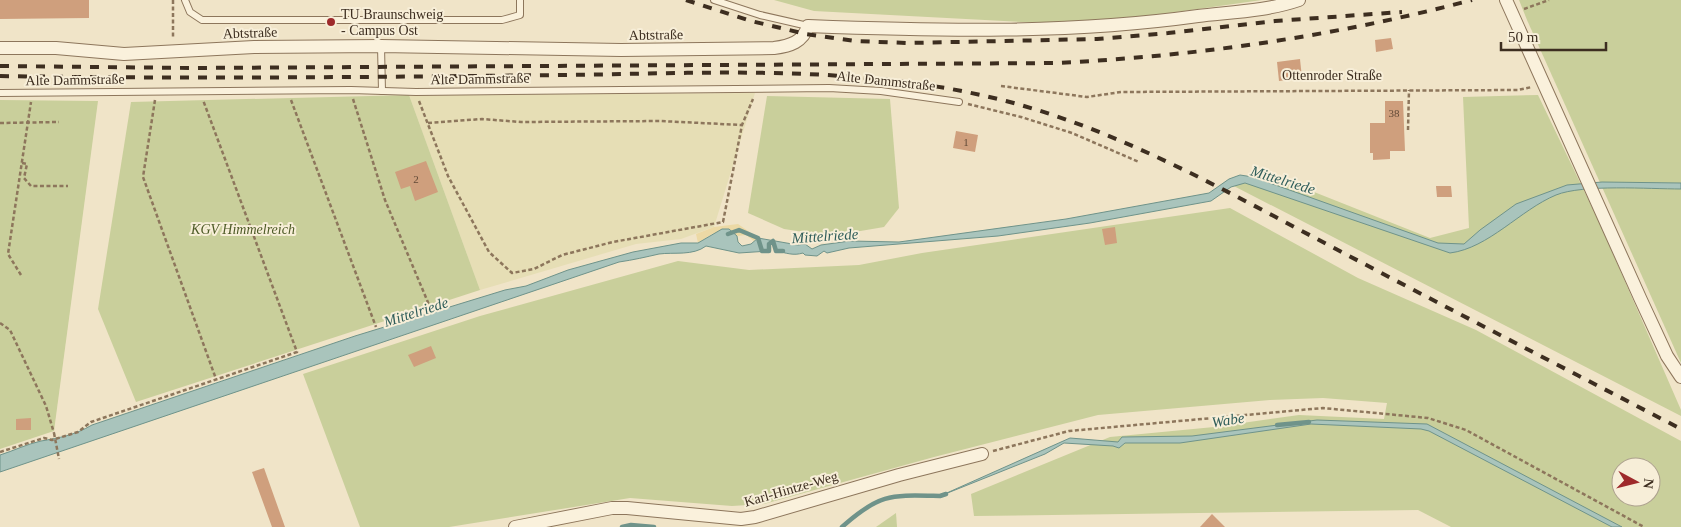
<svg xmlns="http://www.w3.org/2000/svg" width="1681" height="527" viewBox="0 0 1681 527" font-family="'Times New Roman',serif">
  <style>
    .farmland { fill: #e6deb5 }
    .green { fill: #c9cf9b; fill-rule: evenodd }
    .sand { fill: #ecd9a5 }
    .water { fill: #a9c4bc; stroke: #6f938a }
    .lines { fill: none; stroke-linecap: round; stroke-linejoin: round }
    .stream { stroke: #6f938a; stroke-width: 4.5 }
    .building { fill: #cf9f7d }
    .lane-casing { stroke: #8d765c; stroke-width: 8 }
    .street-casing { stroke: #8d765c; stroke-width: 14 }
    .path { stroke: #8d765c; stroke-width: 2.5; stroke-dasharray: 4 2.5; stroke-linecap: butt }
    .lane { stroke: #faf1dc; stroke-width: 6 }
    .street { stroke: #faf1dc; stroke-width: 12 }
    .rail { stroke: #3d2e20; stroke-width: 4; stroke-dasharray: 9 9; stroke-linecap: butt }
    .path-bridge { stroke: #8d765c; stroke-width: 2.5; stroke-dasharray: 4 2.5; stroke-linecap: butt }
    .poi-dot { fill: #9e2a2b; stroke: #f7eed8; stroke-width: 2 }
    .labels { text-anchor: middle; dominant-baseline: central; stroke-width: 4; stroke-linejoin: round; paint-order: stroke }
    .number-label { font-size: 11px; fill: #624a37 }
    .poi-label { font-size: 14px; fill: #3d2e20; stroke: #f7eed8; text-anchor: start }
    .street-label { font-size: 14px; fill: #3d2e20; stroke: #f7eed8 }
    .park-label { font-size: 14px; font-style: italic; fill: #4d5a26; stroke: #f7eed8 }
    .water-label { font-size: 15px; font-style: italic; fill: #2f5d5a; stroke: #f7eed8 }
  </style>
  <rect width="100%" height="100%" fill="#f0e4c8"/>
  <polygon class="farmland" points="755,93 714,227 681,239 636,244 480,290 409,95"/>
  <g class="green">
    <polygon points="774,0 1262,0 1134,18 1040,23 814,11"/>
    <polygon points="1519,0 1681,0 1681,363 1527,20"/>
    <polygon points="409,95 480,290 136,402 98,309 131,102"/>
    <polygon points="1538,95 1600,224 1681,410 1681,416 1228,183 1261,171 1430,238 1469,228 1463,97"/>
    <polygon points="767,96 890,99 899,208 884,227 831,236 784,229 748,213"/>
    <polygon points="0,100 98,101 54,431 0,449"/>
    <path d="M1230 208 1358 278 1476 330 1681 441V527H1451L1418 510 974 516 971 494 1110 437 1214 427 1299 415 1384 419 1387 403 1323 398 1270 400 1098 415 934 457 764 504 732 506 630 498 449 527H360L303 374 480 316 678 261 749 270 859 265 922 253ZM1621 467H1651V497H1621Z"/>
    <polygon points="896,513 897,527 876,527"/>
  </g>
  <polygon class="sand" points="738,224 758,238 754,241 746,235 737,236 729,229 712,234 698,243 696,234 714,227"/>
  <g class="water">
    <path d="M1240 175 1253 177 1438 243 1464 244 1480 230 1516 204 1567 185 1602 182 1681 183V189C1649 189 1583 184 1556 195 1520 210 1489 248 1450 253L1245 183 1231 187 1211 201 1090 223 998 236 849 248 827 253 824 251 817 256 805 255 803 253C793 256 787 253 776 251L773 241 769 244V251L739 253 706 246C693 256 674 252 659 254 646 257 633 260 619 262L0 472V455C13 451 27 444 41 441 59 438 75 435 92 425L355 336 505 290 526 286 568 270 633 252 681 243H698L722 229H729L737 236 738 242 742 246 751 244 758 238 798 245 805 244 812 249 821 245 850 241 899 242 1066 219 1209 193 1229 179Z"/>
    <polygon points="1317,420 1427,424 1622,527 1612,527 1429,431 1421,429 1311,424 1180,443 1125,443 1119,448 1113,446 1064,443 1045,454 940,496 1070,438 1118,442 1122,437 1192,436"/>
  </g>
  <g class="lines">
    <g class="stream">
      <polyline points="728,234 739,230 758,238 762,251 769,251 769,244 773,241 776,251 783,251"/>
      <polyline points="1277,425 1309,422"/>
      <polyline points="622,527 631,525 654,527"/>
      <path d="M842 527C880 493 891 495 940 496L946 494"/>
    </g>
  </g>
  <g class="building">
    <polygon points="0,0 89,0 89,18 0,19"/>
    <polygon points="1391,38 1393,49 1376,52 1375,40"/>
    <polygon points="1300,59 1302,78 1279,81 1277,62"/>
    <polygon points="1385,101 1403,101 1405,151 1390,151 1390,159 1373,160 1373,153 1370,153 1370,123 1385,123"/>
    <polygon points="956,131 978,135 975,152 953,148"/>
    <polygon points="426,161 438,192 415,201 410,186 401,189 395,172"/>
    <polygon points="1436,186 1451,186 1452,197 1437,197"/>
    <polygon points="1115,227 1117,243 1105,245 1102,229"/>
    <polygon points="431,346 436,358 414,367 408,355"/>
    <polygon points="31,418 31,430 16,430 16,419"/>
    <polygon points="264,468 275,499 285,527 272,527 252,472"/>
    <polygon points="1212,514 1225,527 1200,527"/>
  </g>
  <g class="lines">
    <defs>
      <g id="lane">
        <polyline points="185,0 190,12 202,20 502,20 520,15 520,0"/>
        <polyline points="714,0 760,15 808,26"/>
        <polyline points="381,46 382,91"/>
        <polyline points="0,93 351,90 416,92 829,88 881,91 959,102"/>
      </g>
      <g id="street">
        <polyline points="1506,0 1641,300 1667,356 1681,377"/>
        <path d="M0 48H56L124 54 254 47 381 46 621 50 774 48C790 46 803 42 808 26 939 31 1069 34 1198 16 1232 12 1267 11 1299 0"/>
        <polyline points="515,527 612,508 627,508 741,519 755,517 899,475 982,454"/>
      </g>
    </defs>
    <use href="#lane" class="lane-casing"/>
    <use href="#street" class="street-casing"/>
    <g class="path">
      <polyline points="173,0 173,39"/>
      <polyline points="1524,9 1549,0"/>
      <polyline points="1001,86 1087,97 1121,92 1518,90 1532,87"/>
      <polyline points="353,99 385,200 432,312"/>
      <polyline points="155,100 143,177 216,379"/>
      <polyline points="291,100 376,327"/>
      <polyline points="419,101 448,176 489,252 512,273 534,269 562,255 613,242 723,222 742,125 753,99"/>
      <polyline points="968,104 1021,117 1072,133 1139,162"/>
      <polyline points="0,123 59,122"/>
      <polyline points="428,123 482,119 521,122 660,121 742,125"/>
      <polyline points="1408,130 1409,90"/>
      <polyline points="22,163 27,164 24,178 31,186 68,186"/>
      <polyline points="21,275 8,254 31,102"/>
      <polyline points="0,323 10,330 46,406 54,433"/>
      <polyline points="993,451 1069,431 1323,408 1428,418 1466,430 1644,527"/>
      <polyline points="0,452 44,438 52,440 78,432 91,422 297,352 203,100"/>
    </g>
    <use href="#lane" class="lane"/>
    <use href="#street" class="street"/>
    <g class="rail">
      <polyline points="686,0 751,21 806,34 855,41 908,43 1097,39 1168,33 1275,21 1402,12"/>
      <path d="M0 66 192 68 1057 63C1198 56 1336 36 1472 0"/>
      <path d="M0 76C189 79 377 77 566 75 713 73 862 64 1006 101 1124 132 1229 193 1336 249 1451 310 1566 369 1681 429"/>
    </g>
    <polyline class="path-bridge" points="54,433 59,459"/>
  </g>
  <circle class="poi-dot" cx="331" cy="22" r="5"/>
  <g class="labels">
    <g class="number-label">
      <text x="1394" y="113">38</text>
      <text x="966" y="142">1</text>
      <text x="416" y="179">2</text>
    </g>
    <g class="poi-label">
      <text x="341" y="14">TU Braunschweig<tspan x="341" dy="16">- Campus Ost</tspan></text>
    </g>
    <g class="street-label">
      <text transform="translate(250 33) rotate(-2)">Abtstraße</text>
      <text transform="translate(656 35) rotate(-1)">Abtstraße</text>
      <text x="1332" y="75">Ottenroder Straße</text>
      <text transform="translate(480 79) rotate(-1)">Alte Dammstraße</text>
      <text transform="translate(75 80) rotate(-1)">Alte Dammstraße</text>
      <text transform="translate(886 81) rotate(6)">Alte Dammstraße</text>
      <text transform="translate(791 489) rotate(-16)">Karl-Hintze-Weg</text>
    </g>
    <g class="park-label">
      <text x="243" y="229">KGV Himmelreich</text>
    </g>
    <g class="water-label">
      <text transform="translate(1283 180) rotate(17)">Mittelriede</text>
      <text transform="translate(825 236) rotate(-4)">Mittelriede</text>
      <text transform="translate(416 312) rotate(-18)">Mittelriede</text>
      <text transform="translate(1228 420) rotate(-9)">Wabe</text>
    </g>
  </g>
  <g transform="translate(1636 482) rotate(97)"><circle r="24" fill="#f7eed8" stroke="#ada18e"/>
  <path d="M0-4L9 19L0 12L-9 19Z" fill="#9e2a2b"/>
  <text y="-8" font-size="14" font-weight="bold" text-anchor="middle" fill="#3d2e20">N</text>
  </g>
  <path d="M1501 42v8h105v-8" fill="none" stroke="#3d2e20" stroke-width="2.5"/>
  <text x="1508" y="42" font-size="15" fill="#3d2e20" stroke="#f7eed8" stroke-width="4" paint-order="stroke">50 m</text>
</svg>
